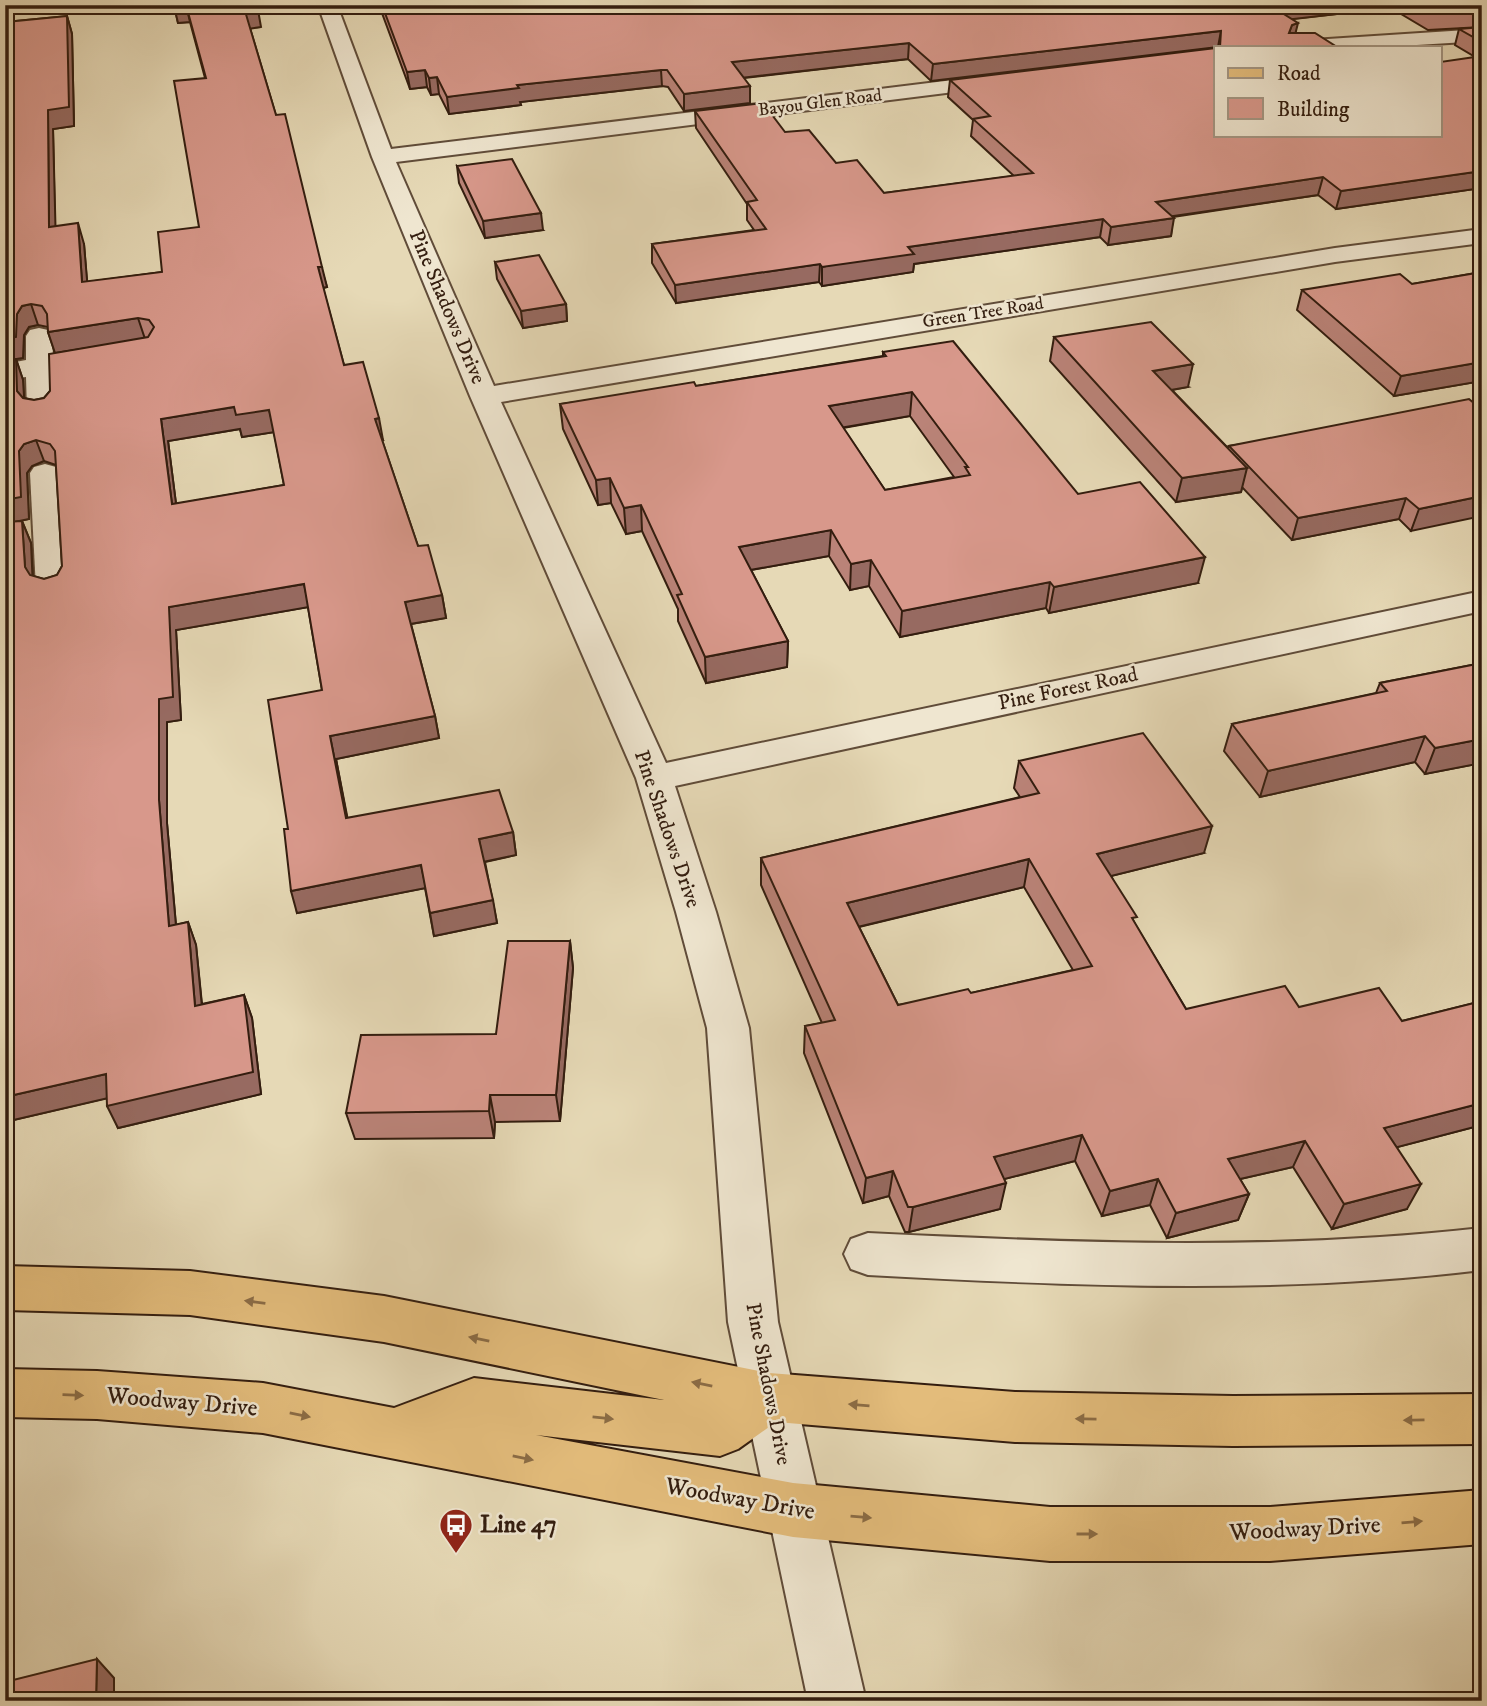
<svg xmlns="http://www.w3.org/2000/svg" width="1487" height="1706" viewBox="0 0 1487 1706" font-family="'IM FELL DW Pica',serif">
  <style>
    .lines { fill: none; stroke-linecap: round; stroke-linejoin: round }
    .minor-casing { stroke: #604c39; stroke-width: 4 }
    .major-casing { stroke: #331d0f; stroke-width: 4 }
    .minor { fill: #efe6d0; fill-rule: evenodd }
    .major { fill: #e3bc7b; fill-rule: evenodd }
    .wall { fill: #ba8378; stroke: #331d0f; stroke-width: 2; fill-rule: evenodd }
    .shaded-wall { fill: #976a61; stroke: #331d0f; stroke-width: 2 }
    .building { fill: #d8988b; stroke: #331d0f; stroke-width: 2; fill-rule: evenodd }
    .oneway { fill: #8b6c45 }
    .labels { text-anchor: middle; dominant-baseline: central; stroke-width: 5; stroke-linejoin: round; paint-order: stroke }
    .far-street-label { font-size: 18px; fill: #331d0f; stroke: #efe6d0 }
    .street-label { font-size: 21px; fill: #331d0f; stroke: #efe6d0 }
    .near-street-label { font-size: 24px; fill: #331d0f; stroke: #efe6d0 }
    .near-poi-label { font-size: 24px; font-weight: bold; fill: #331d0f; stroke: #efe6d0; text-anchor: start }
  </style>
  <rect width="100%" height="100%" fill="#e6d9b6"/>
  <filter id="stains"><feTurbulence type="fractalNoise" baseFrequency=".00286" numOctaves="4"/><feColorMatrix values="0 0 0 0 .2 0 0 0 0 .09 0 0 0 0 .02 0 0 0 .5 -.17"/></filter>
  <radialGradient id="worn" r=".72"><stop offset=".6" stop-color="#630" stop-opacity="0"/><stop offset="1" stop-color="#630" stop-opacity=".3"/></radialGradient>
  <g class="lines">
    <defs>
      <g id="minor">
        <polygon points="318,5 337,5 391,149 1002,74 1009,76 1012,80 1009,84 1002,86 396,162 494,386 1335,248 1482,229 1482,243 1335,262 501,402 666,763 1482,591 1482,611 675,786 716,912 749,1028 778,1322 866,1701 808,1701 728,1322 707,1028 676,912 636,778 470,396 372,157"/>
        <polygon points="1482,29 1482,41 1384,47 1287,47 1290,43 1297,41"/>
        <polygon points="39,328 48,330 52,336 53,356 100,349 110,351 114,357 110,363 54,372 55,411 51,417 41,419 31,417 27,411 26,377 5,380 5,364 26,360 26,336 30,330"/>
        <polygon points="45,464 56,467 60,473 68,589 63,596 52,599 41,596 36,589 30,473 34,467"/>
        <path d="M1482 1228V1270C1277 1295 1073 1286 868 1275L851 1269 844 1254 851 1239 868 1233C1073 1243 1277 1251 1482 1228Z"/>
      </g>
      <polygon id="major" points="5,1266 190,1271 384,1296 769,1373 1015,1392 1233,1396 1482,1394 1482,1444 1233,1446 1015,1442 776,1422 738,1449 720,1456 536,1435 793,1483 1050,1507 1270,1507 1482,1490 1482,1544 1270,1561 1050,1561 793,1537 263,1433 97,1419 5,1417 5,1369 97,1371 263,1383 394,1408 474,1378 664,1400 384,1342 190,1315 5,1310"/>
    </defs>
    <use href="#minor" class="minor-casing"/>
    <use href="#major" class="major-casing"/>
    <use href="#minor" class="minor"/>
    <use href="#major" class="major"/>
  </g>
  <g class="wall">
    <path d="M174 5 261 27 250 28 327 287 323 288 344 365 383 440H382L418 546 442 595 446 618 411 624 435 716 439 738 336 759 347 818 513 832 516 855 485 862 497 923 434 936 425 888 297 913 288 829 322 690 308 607 176 630 181 720 167 722V823L176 925 188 922 196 945 202 1004 244 995 252 1018 261 1094 118 1128 107 1098 5 1122 6 22 67 16 72 34 74 126 53 129 55 226 84 244 87 282 162 272 199 227 205 78 190 22 178 23ZM38 325 48 327V332L55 353 50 391 44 398 34 400 24 398 23 380 16 359 23 358 24 335 29 327ZM240 429 242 437 274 432 284 485 176 504 168 441ZM44 461 56 465 62 566 57 575 44 579 33 576 31 543 22 521H19L29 519 27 473 32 466Z"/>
    <polygon points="379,5 1347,5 1345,13 1291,19 1296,33 1315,33 1218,47 931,81 908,59 744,78 750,103 684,111 668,87 662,86 520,102 521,105 449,114 439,94 431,95 427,87 410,89"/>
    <polygon points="1386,5 1482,5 1482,27 1428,30"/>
    <polygon points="1482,27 1482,188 1336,209 1318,195 1173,217 1171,236 1108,245 1100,237 914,264 913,272 822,286 819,282 676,303 652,263 652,244 754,230 747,220 747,204 696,128 695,111 785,132 884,193 1014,176 971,136 973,120 948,97 950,80 1216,135 1475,57 1455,45 1459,29"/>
    <polygon points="457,166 543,230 485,238 459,183"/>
    <polygon points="495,262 566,304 567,321 523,328 497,279"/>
    <polygon points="1482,272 1482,381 1394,396 1297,310 1302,290 1412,284"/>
    <polygon points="1054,337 1188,387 1172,390 1228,448 1229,446 1482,410 1411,531 1399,519 1292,540 1242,487 1241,492 1176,502 1050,361"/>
    <path d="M883 352 1078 494 1198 583 1049 613 1046 608 900 637 869 586 850 590 829 556 751 570 788 641 787 667 706 683 678 621V609L642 531 626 534 611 503 598 505 563 429 560 404 696 386 883 356ZM910 416 954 477 885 490 843 428Z"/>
    <polygon points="1482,663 1482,763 1425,774 1415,762 1260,797 1224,751 1232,724 1376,693 1380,683"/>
    <path d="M1019 761 1204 853 1111 876 1135 924 1186 1009 1299 1007 1402 1021 1482 1001V1125L1397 1147 1407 1209 1332 1229 1293 1167 1240 1179 1249 1194 1238 1220 1167 1238 1150 1205 1102 1216 1075 1161 1004 1179 1000 1209 909 1232H905L889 1196 863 1203 804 1053 805 1026 822 1023 761 885V858L1020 797 1014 788ZM1024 887 1073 970 971 993 898 1005 859 927Z"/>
    <polygon points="570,941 573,968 560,1121 495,1122 494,1138 355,1139 346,1113 496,1034"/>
  </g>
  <g class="shaded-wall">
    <polygon points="186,5 190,22 178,23 174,6"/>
    <polygon points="1277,5 1347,5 1345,13 1267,22 1271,6"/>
    <polygon points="258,10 261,27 248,29 245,11"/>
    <polygon points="67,16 72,34 74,126 53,129 56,247 49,227 48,110"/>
    <polygon points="1298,23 1294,39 1289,33 1292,25"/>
    <polygon points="1221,31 1218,47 931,81 933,64"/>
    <polygon points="909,43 908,59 732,79 732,62"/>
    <polygon points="425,70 427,87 410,89 407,72"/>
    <polygon points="661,70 662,86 520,102 521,105 449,114 447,97 517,85"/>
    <polygon points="437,77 439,94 431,95 429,78"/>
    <polygon points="750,86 750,103 684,111 684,94"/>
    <polygon points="1482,171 1482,188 1336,209 1341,191"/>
    <polygon points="1323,177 1318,195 1153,219 1156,202"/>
    <polygon points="541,213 543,230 485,238 483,221"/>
    <polygon points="1174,218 1171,236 1108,245 1111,227"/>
    <polygon points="1103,219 1100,237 914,264 913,272 822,286 822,267 908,247"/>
    <polygon points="78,223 84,244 89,303 82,282"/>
    <polygon points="820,264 819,282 676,303 675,285"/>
    <polygon points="318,267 322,267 327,287 322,288"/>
    <polygon points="31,304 38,325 29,327 24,335 23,358 16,359 23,380 25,412 5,362 5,339 17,314 22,306"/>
    <polygon points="566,304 567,321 523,328 521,311"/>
    <polygon points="138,318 145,339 55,353 48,332"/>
    <polygon points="1482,362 1482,381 1394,396 1401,376"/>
    <polygon points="1193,364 1188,387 1148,394 1153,371"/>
    <polygon points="912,392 910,416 828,430 829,406"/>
    <polygon points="234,407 269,410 275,432 242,437 240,429 168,441 179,527 172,504 161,419"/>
    <polygon points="379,418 383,440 379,441 375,419"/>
    <polygon points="36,440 44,461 32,466 27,473 29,519 5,524 5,500 19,451 24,444"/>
    <polygon points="1247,468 1241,492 1176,502 1182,478"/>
    <polygon points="610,478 611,503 598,505 596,480"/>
    <polygon points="1482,496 1482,516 1411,531 1419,509"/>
    <polygon points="1406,498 1399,519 1292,540 1298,518"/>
    <polygon points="641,505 642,531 626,534 624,508"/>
    <polygon points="22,521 31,543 33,589 25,567"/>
    <polygon points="831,530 829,556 739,572 739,547"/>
    <polygon points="1205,557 1198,583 1049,613 1054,587"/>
    <polygon points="871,560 869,586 850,590 851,564"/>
    <polygon points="1050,582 1046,608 900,637 902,611"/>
    <polygon points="304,584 309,607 176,630 181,720 167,722 167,823 178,949 169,926 159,800 159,699 169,607"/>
    <polygon points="442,595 446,618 410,624 405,602"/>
    <polygon points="788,641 787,667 706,683 705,657"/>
    <polygon points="435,716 439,738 336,759 352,841 346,818 330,736"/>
    <polygon points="1425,736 1415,762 1260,797 1268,771"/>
    <polygon points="1482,739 1482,763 1425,774 1435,748"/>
    <polygon points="1212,826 1204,853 1091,881 1097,854"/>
    <polygon points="513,832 516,855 483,862 479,839"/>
    <polygon points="1029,859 1024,887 845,930 847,903"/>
    <polygon points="421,865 426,888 297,913 291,891"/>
    <polygon points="493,900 497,923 434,936 430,913"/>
    <polygon points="188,922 196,945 204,1028 195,1006"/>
    <polygon points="570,941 573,968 560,1121 556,1095"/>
    <polygon points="244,995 252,1018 261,1094 118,1128 107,1106"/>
    <polygon points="106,1074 117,1096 5,1122 5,1097"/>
    <polygon points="490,1095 495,1122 494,1138 489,1111"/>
    <polygon points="1482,1103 1482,1125 1371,1154 1384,1128"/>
    <polygon points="1082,1135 1075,1161 989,1183 994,1157"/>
    <polygon points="1305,1141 1293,1167 1218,1184 1228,1159"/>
    <polygon points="893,1171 889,1196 863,1203 866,1178"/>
    <polygon points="1158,1179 1150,1205 1102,1216 1110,1191"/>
    <polygon points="1006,1183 1000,1209 909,1232 913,1207"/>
    <polygon points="1421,1184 1407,1209 1332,1229 1344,1204"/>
    <polygon points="1249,1194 1238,1220 1167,1238 1176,1213"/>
    <polygon points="97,1659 114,1678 114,1701 96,1701"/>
  </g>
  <g class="building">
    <path d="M186 5H256L258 10 245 11 276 115 285 114 322 267H318L344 365 363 362 379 418 375 419 418 546 428 545 442 595 405 602 435 716 330 736 346 818 499 790 513 832 479 839 493 900 430 913 421 865 291 891 284 829H288L268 700 322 690 304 584 169 607 173 697 159 699V800L169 926 188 922 195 1006 244 995 253 1072 107 1106 106 1074 5 1097V522L22 521 25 567 30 575 44 579 57 575 62 566 55 451 50 444 36 440 24 444 19 451 21 497 5 500V360L16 359 17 391 23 398 34 400 44 398 50 391 49 354 148 337 154 327 149 320 138 318 48 332 47 314 42 306 31 304 22 306 17 314 16 337 5 339 6 22 67 16 69 107 48 110 49 227 78 223 82 282 162 272 158 232 199 227 174 81 206 78ZM234 407 236 415 269 410 284 485 172 504 161 419Z"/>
    <polygon points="382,5 1277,5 1271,6 1298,23 1292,25 1289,33 1315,33 1337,47 1220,47 1221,31 933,64 909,43 732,62 750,86 684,94 667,70 661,70 517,85 519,88 447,97 437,77 429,78 425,70 407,72"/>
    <polygon points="1417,5 1482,5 1482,12 1433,14"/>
    <polygon points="1482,27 1482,42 1459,29"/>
    <polygon points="1216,48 1216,135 1440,135 1440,62 1482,56 1482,171 1341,191 1323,177 1156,202 1174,218 1111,227 1103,219 908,247 914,254 822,267 820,264 675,285 652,244 766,229 747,202 757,200 695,111 763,103 785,132 809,130 836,163 857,160 884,193 1033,173 973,119 990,116 950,80"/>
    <polygon points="512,159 541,213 483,221 457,166"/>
    <polygon points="539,255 566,304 521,311 495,262"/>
    <polygon points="1482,272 1482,362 1401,376 1302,290 1400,274 1412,284"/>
    <polygon points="1151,322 1193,364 1153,371 1247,468 1182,478 1054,337"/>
    <path d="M953 341 1078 494 1140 482 1205 557 1054 587 1050 582 902 611 871 560 851 564 831 530 739 547 788 641 705 657 677 595 682 594 641 505 624 508 610 478 596 480 560 404 694 382 696 386 886 356 883 352ZM912 392 968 467H965L970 475 885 490 829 406Z"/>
    <polygon points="1469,399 1482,410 1482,496 1419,509 1406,498 1298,518 1229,446"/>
    <polygon points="1482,663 1482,739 1435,748 1425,736 1268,771 1232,724 1387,691 1380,683"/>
    <path d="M1143 733 1212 826 1097 854 1137 917 1132 918 1186 1009 1285 986 1299 1007 1379 988 1402 1021 1482 1001V1103L1384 1128 1421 1184 1344 1204 1305 1141 1228 1159 1249 1194 1176 1213 1158 1179 1110 1191 1082 1135 994 1157 1006 1183 913 1207H908L893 1171 866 1178 805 1026 835 1020 761 858 1039 793 1019 761ZM1029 859 1092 966 971 993 968 989 898 1005 847 903Z"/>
    <polygon points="508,941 570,941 556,1095 490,1095 489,1111 346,1113 361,1035 496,1034"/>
    <polygon points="97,1659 96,1701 5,1701 5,1682"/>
  </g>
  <defs><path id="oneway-solid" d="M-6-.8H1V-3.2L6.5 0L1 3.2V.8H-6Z" transform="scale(1.75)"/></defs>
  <g class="oneway">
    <use href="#oneway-solid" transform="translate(255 1302) rotate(-172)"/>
    <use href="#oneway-solid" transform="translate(479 1339) rotate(-169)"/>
    <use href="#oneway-solid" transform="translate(702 1384) rotate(-169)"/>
    <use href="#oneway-solid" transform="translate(73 1395) rotate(2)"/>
    <use href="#oneway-solid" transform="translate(859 1405) rotate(-175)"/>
    <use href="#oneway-solid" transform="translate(300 1415) rotate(11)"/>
    <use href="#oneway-solid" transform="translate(603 1418) rotate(6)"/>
    <use href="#oneway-solid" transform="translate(1086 1419) rotate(-179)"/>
    <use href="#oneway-solid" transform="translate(1414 1420) rotate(179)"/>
    <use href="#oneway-solid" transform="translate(523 1458) rotate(11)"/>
    <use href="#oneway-solid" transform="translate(861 1517) rotate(5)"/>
    <use href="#oneway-solid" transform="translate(1412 1522) rotate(-5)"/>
    <use href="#oneway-solid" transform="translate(1087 1534)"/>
  </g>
  <defs>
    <symbol id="bus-pin" viewBox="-11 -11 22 30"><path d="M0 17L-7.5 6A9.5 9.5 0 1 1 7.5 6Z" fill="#8f2418" stroke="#efe6d0"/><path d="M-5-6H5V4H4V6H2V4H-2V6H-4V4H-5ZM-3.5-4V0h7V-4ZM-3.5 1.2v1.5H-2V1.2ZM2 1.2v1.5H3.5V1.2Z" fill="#fff"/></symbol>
  </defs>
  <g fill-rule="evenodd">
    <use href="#bus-pin" x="437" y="1506" width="38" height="52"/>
  </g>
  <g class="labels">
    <g class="far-street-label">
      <text transform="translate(820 103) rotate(-7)">Bayou Glen Road</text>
      <text transform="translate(983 313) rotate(-9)">Green Tree Road</text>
    </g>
    <g class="street-label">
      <text transform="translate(447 307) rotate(67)">Pine Shadows Drive</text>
      <text transform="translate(1068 689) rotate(-12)">Pine Forest Road</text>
      <text transform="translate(667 829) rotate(71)">Pine Shadows Drive</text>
      <text transform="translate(768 1384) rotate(79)">Pine Shadows Drive</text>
    </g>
    <g class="near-street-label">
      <text transform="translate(182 1402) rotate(5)">Woodway Drive</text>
      <text transform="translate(740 1499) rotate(10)">Woodway Drive</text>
      <text transform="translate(1305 1529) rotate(-3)">Woodway Drive</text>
    </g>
    <g class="near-poi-label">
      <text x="480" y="1525">Line 47</text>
    </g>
  </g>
  <rect width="1487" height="1706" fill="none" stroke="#e6d9b6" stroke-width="28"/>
  <rect x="7" y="7" width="1473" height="1692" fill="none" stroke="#331d0f" stroke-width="3.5"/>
  <rect x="14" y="14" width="1459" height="1678" fill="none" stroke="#331d0f" stroke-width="2"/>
  <rect x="1214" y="46" width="228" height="91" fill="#efe6d0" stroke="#a49683" stroke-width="2"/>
  <rect x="1228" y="68" width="35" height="10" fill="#e3bc7b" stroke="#a49683" stroke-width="2"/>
  <text x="1277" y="80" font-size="21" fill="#331d0f">Road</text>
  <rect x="1228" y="98" width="35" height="21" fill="#d8988b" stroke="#a49683" stroke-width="2"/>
  <text x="1277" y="116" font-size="21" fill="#331d0f">Building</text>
  <rect width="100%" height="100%" filter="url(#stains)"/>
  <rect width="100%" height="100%" fill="url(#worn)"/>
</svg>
